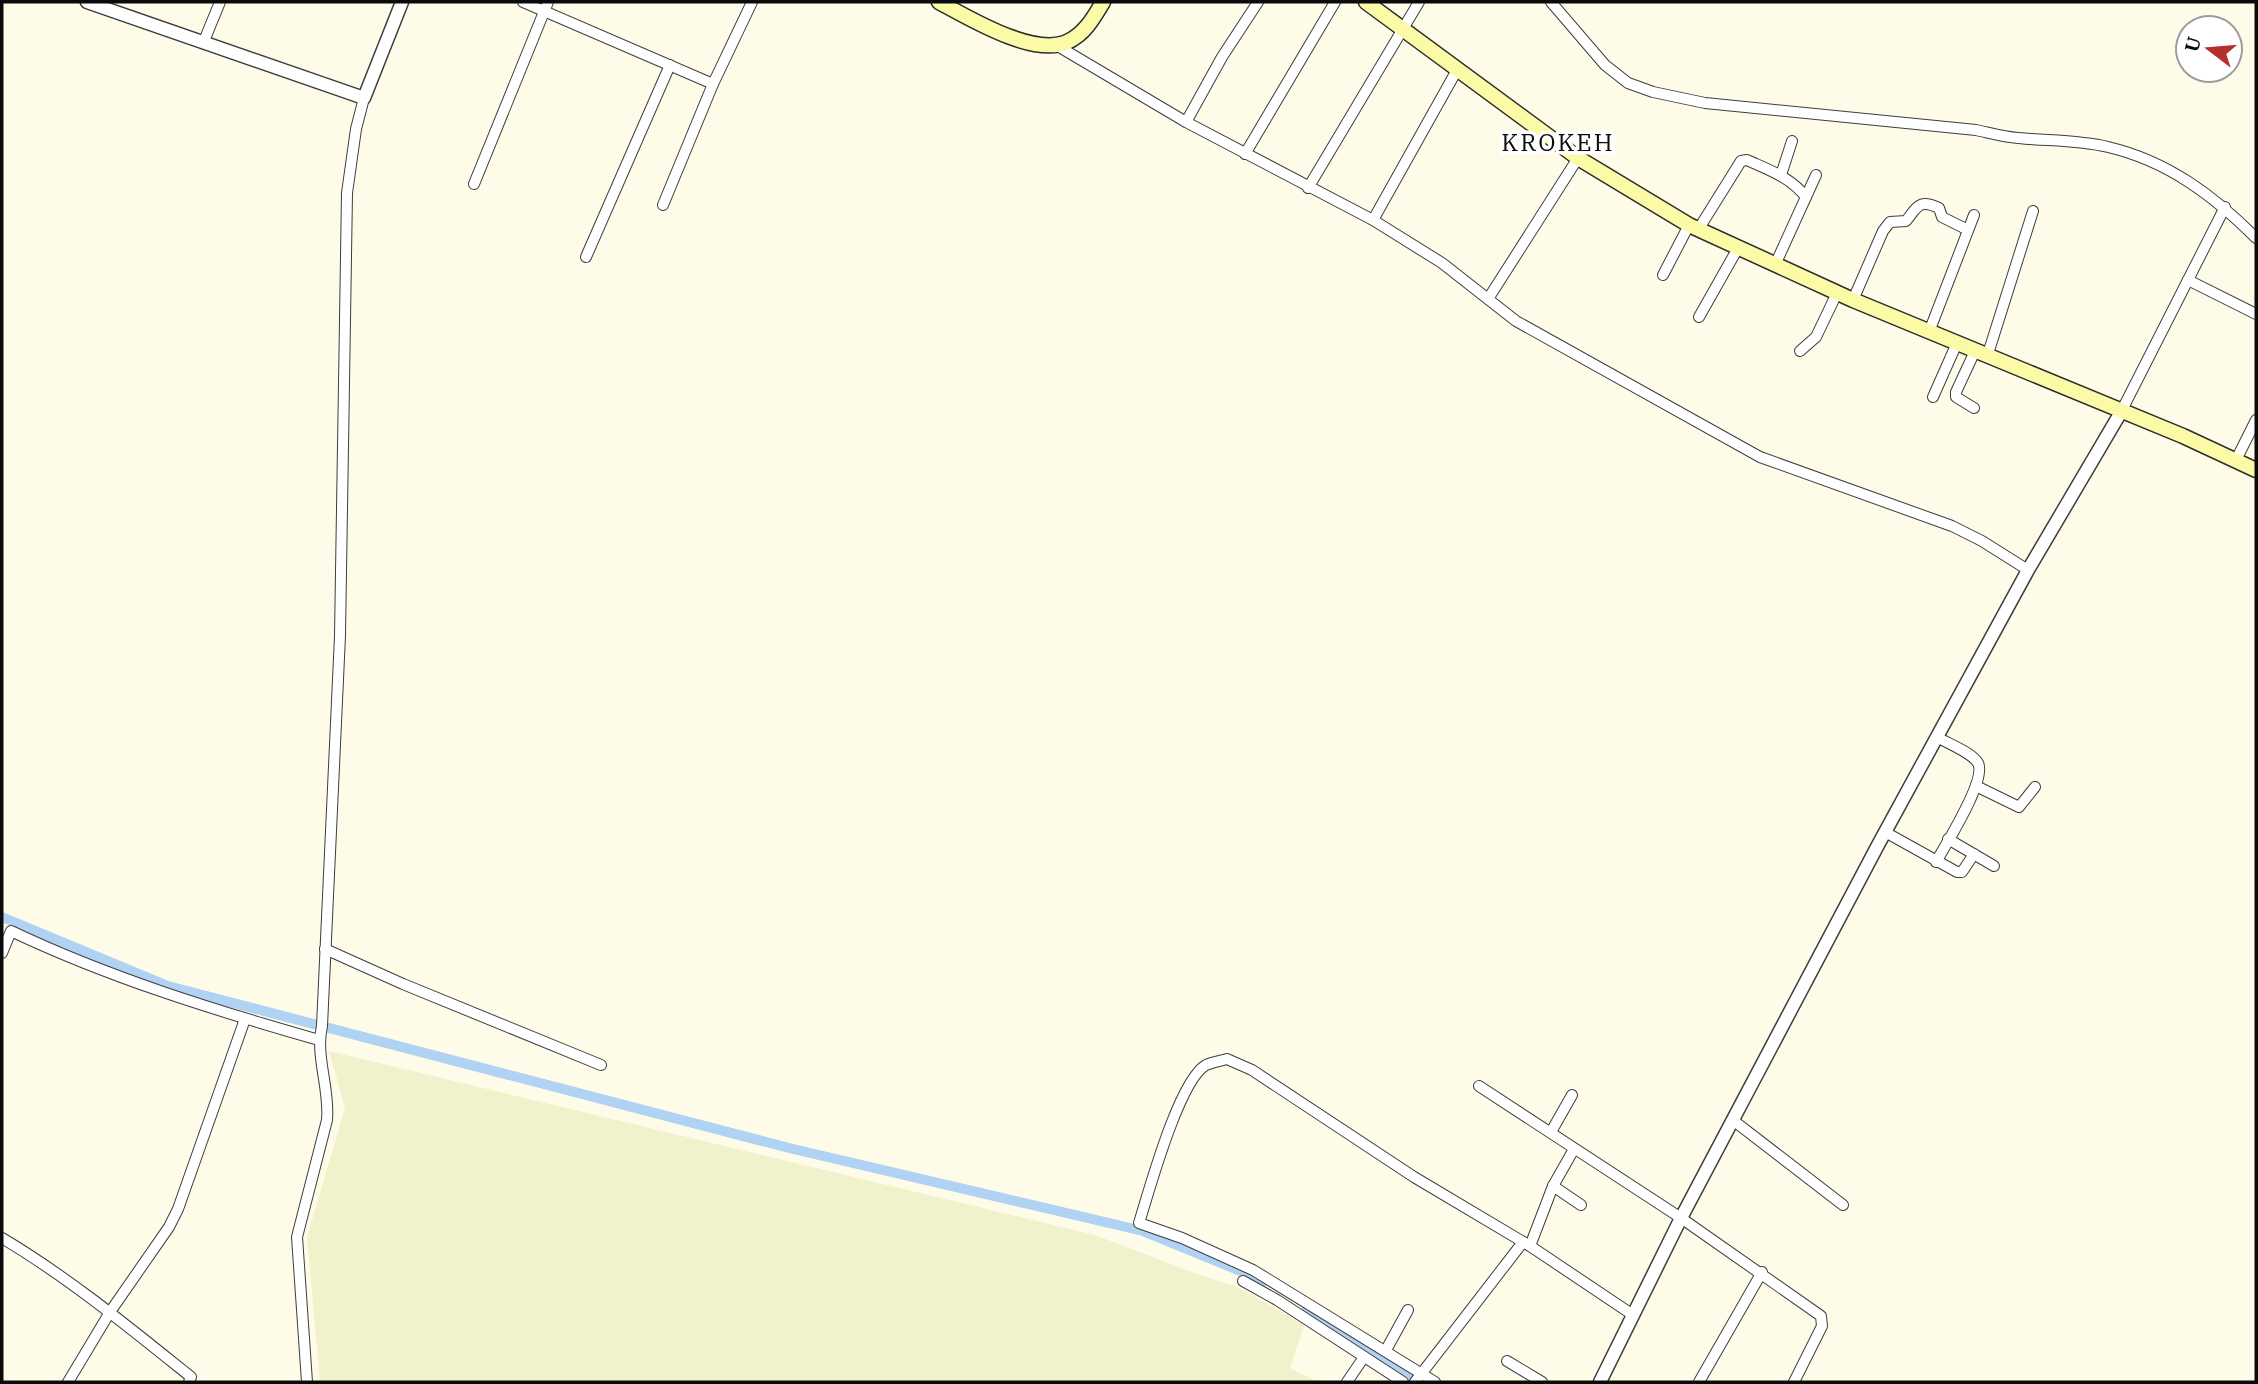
<svg xmlns="http://www.w3.org/2000/svg" width="2258" height="1384" viewBox="0 0 2258 1384" font-family="'IBM Plex Serif',serif">
  <style>
    .farmland { fill: #f1f2cb }
    .lines { fill: none; stroke-linecap: round; stroke-linejoin: round }
    .canal { stroke: #b0d3f3; stroke-width: 10 }
    .minor-casing { stroke: #3d3d3d; stroke-width: 12 }
    .tertiary-casing { stroke: #3d3d3d; stroke-width: 15 }
    .secondary-casing { stroke: #2c2c2c; stroke-width: 17 }
    .minor { stroke: #fff; stroke-width: 10 }
    .tertiary { stroke: #fff; stroke-width: 12 }
    .secondary { stroke: #fbfaa6; stroke-width: 14 }
    .labels { text-anchor: middle; dominant-baseline: central; stroke-width: 7; stroke-linejoin: round; paint-order: stroke }
    .quarter-label { font-size: 24px; letter-spacing: 2px; fill: #0a0a0a; stroke: #fff }
  </style>
  <rect width="100%" height="100%" fill="#fefce9"/>
  <polygon class="farmland" points="329,1051 1095,1235 1197,1274 1238,1287 1304,1325 1290,1368 1318,1382 320,1382 307,1237 345,1108"/>
  <g class="lines">
    <g class="canal">
      <polyline points="2,917 168,986 789,1148 1143,1231 1265,1281"/>
      <polyline points="1307,1308 1417,1382"/>
    </g>
    <defs>
      <g id="minor">
        <polyline points="523,2 713,84"/>
        <polyline points="1258,2 1222,57 1186,122 1373,220 1442,263 1516,321 1760,457 1952,526 1982,541 2028,570"/>
        <path d="M1551 2 1605 65 1628 83 1653 92 1705 103 1976 130C1990 133 2004 137 2018 138 2048 141 2079 140 2108 147 2168 161 2214 196 2256 238"/>
        <polyline points="204,41 220,2"/>
        <polyline points="1056,45 1186,122"/>
        <polyline points="1245,154 1335,2"/>
        <polyline points="1781,175 1792,141"/>
        <polyline points="474,184 548,2"/>
        <polyline points="1308,188 1419,2"/>
        <polyline points="663,205 713,84 752,2"/>
        <polyline points="1373,220 1457,70"/>
        <path d="M1698 230 1741 161 1747 160C1769 170 1790 177 1806 197"/>
        <polyline points="586,257 670,65"/>
        <polyline points="1775,265 1816,175"/>
        <polyline points="1663,275 1689,225"/>
        <polyline points="2188,280 2256,314"/>
        <polyline points="1488,299 1578,158"/>
        <path d="M1853 300 1883 231 1890 222 1906 221C1918 206 1919 199 1939 208L1942 217 1968 230"/>
        <polyline points="1699,317 1738,248"/>
        <polyline points="1929,332 1974,215"/>
        <polyline points="1800,351 1816,337 1837,293"/>
        <polyline points="1987,357 2033,211"/>
        <polyline points="1933,397 1957,343"/>
        <polyline points="1974,408 1956,397 1956,392 1975,351"/>
        <polyline points="2121,412 2225,207"/>
        <polyline points="2236,460 2256,420"/>
        <polyline points="1976,786 2019,807 2035,787"/>
        <polyline points="1885,832 1957,872 1962,872 1974,854"/>
        <polyline points="1948,839 1994,866"/>
        <path d="M1936 862C1946 844 1987 780 1978 763 1971 752 1949 744 1937 737"/>
        <polyline points="325,949 403,984 601,1065"/>
        <path d="M2 953 11 931C110 978 214 1010 319 1040"/>
        <polyline points="1479,1086 1681,1218 1821,1316 1822,1326 1794,1382"/>
        <polyline points="1734,1121 1843,1205"/>
        <polyline points="1551,1132 1572,1095"/>
        <polyline points="1553,1186 1581,1205"/>
        <path d="M2 1238C69 1278 130 1328 191 1377L189 1382"/>
        <polyline points="1530,1246 1553,1186 1574,1149"/>
        <polyline points="1243,1281 1277,1300 1403,1382"/>
        <polyline points="1386,1350 1408,1310"/>
        <polyline points="1507,1361 1542,1382"/>
        <polyline points="68,1382 110,1312 169,1227 178,1209 245,1019"/>
        <path d="M307 1382 297 1237 327 1120C330 1089 315 1056 322 1026L340 636 347 193 356 129 364 98"/>
        <polyline points="1347,1382 1364,1357"/>
        <polyline points="1415,1382 1523,1242"/>
        <path d="M1435 1382 1253 1270 1182 1238 1139 1223C1149 1191 1179 1080 1206 1065 1212 1062 1220 1061 1227 1059L1252 1070 1414 1177 1530 1246 1633 1315"/>
        <polyline points="1699,1382 1762,1272"/>
      </g>
      <g id="tertiary">
        <polyline points="87,2 364,98 402,2"/>
        <polyline points="1600,1382 1681,1218 1878,845 2028,570 2121,412"/>
      </g>
      <g id="secondary">
        <path d="M939 2C969 18 1033 57 1067 42 1085 34 1094 17 1103 2"/>
        <polyline points="1366,2 1578,158 1689,225 1853,300 2183,436 2256,470"/>
      </g>
    </defs>
    <use href="#minor" class="minor-casing"/>
    <use href="#tertiary" class="tertiary-casing"/>
    <use href="#secondary" class="secondary-casing"/>
    <use href="#minor" class="minor"/>
    <use href="#tertiary" class="tertiary"/>
    <use href="#secondary" class="secondary"/>
  </g>
  <g class="labels">
    <g class="quarter-label">
      <text x="1558" y="142">KROKEH</text>
    </g>
  </g>
  <rect width="2258" height="1384" fill="none" stroke="#0a0a0a" stroke-width="7"/>
  <g transform="translate(2209 49) rotate(286)"><circle r="33" fill="#ffffff" stroke="#9d9d9d" stroke-width="2"/>
  <path d="M0-5L12 26L0 18L-12 26Z" fill="#b3312a"/>
  <text y="-10" font-size="19" font-weight="bold" text-anchor="middle" fill="#0a0a0a">U</text>
  </g>
</svg>
